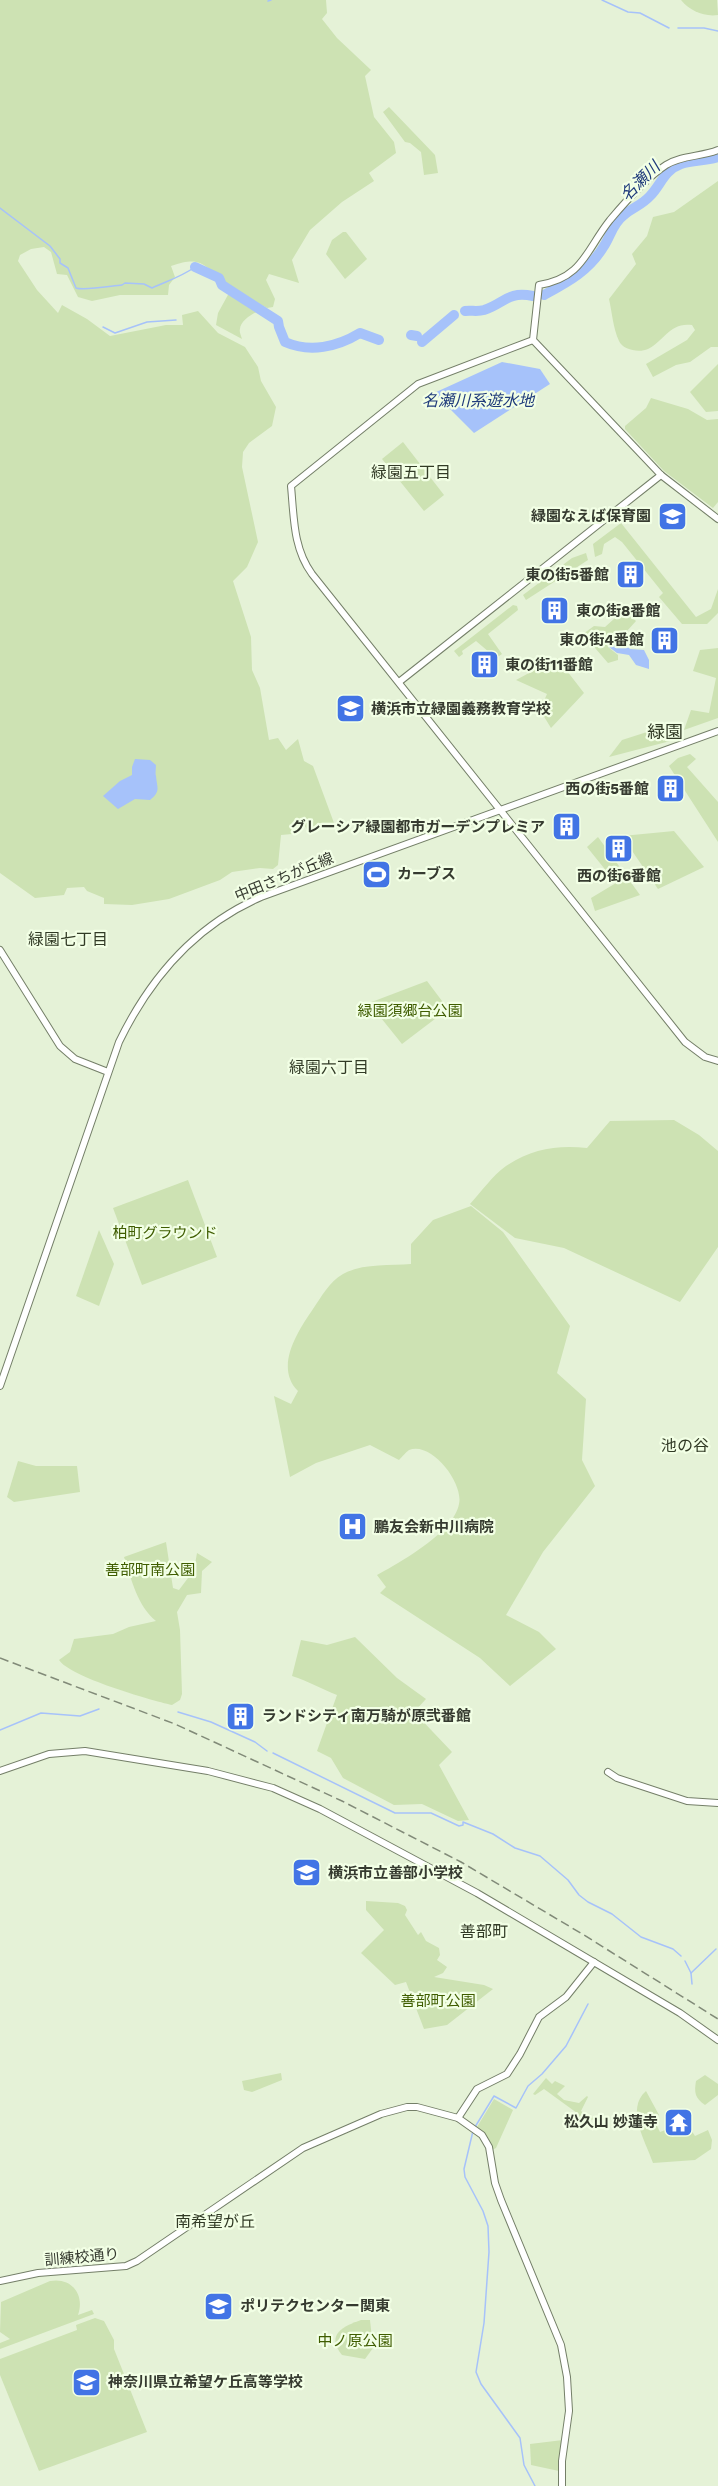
<svg xmlns="http://www.w3.org/2000/svg" width="718" height="2486" viewBox="0 0 718 2486" font-family="'Work Sans','Noto Sans JP',sans-serif">
  <style>
    .green { fill: #cde2b3 }
    .water { fill: #a6c2fa }
    .lines { fill: none; stroke-linecap: round; stroke-linejoin: round }
    .stream { stroke: #a6c2fa; stroke-width: 1.5 }
    .river { stroke: #a6c2fa; stroke-width: 10 }
    .minor-casing { stroke: #747f68; stroke-width: 8 }
    .minor { stroke: #fff; stroke-width: 6 }
    .rail { stroke: #818a78; stroke-width: 1.5; stroke-dasharray: 9 4.5; stroke-linecap: butt }
    .labels { text-anchor: middle; dominant-baseline: central; stroke-width: 4.5; stroke-linejoin: round; paint-order: stroke }
    .poi-label { font-size: 15px; font-weight: bold; fill: #363b30; stroke: #f2ffe5; text-anchor: start }
    .street-label { font-size: 15px; fill: #363b30; stroke: #f2ffe5 }
    .park-label { font-size: 15px; fill: #3f5d00; stroke: #f2ffe5 }
    .water-label { font-size: 16px; font-style: italic; fill: #1f3b7b; stroke: #f2ffe5 }
    .neighbourhood-label { font-size: 16px; fill: #323b26; stroke: #f2ffe5 }
    .quarter-label { font-size: 18px; fill: #323b26; stroke: #f2ffe5 }
  </style>
  <rect width="100%" height="100%" fill="#e5f2d7"/>
  <g class="green">
    <path d="M0 0H326L327 13 322 19 337 38 371 70 365 76 374 117 394 142 396 153 369 173 374 181 342 202 310 230 292 260 299 283 269 274 266 280 275 299 273 307 267 308C253 300 238 292 226 283 203 265 202 255 171 266L175 277 169 285 168 295H120L92 301 78 297 67 275 57 274 51 252 44 247 31 249 20 255 18 261 37 290 58 313 62 305 87 319 110 336 166 325H183L182 315 198 311 218 333 245 347 258 367 261 381 276 407 272 426 249 443 243 452 242 467 258 542 247 567 233 581 251 637 252 670 260 688 269 740 278 738 286 750 298 739 304 761 313 766 334 823 309 833 305 826H296L292 834 281 835 278 865 273 869 260 868 232 872 220 880 169 899 132 905 104 904V898L87 891 84 887 67 888 64 895 35 898 0 873Z"/>
    <path d="M681 0H717L718 15C704 17 690 11 681 0Z"/>
    <polygon points="389,107 435,155 438,173 424,175 421,152 410,143 405,142 383,112"/>
    <path d="M718 181V347H711L690 362 676 365 653 377 646 364 687 340 695 330 692 325C670 322 665 340 648 349 639 353 623 350 619 341 613 328 612 312 609 299L636 264 632 254 647 236 653 217 674 212Z"/>
    <polygon points="343,232 346,232 367,259 345,279 326,254 332,240"/>
    <path d="M229 293 259 311C253 313 240 321 240 329 239 332 241 335 242 339L216 325 218 313Z"/>
    <polygon points="718,364 718,411 706,412 690,392"/>
    <polygon points="651,398 688,409 707,420 718,419 718,502 713,508 664,471 625,429 625,426 646,408"/>
    <polygon points="403,442 444,495 424,511 382,459"/>
    <polygon points="621,523 696,617 711,609 718,589 718,613 707,624 682,624 659,597 663,593 622,542 615,537 604,544 602,554 595,557 593,544"/>
    <polygon points="586,553 588,560 526,600 523,595 572,558"/>
    <polygon points="513,605 517,606 518,610 488,634 502,654 496,658 476,641 462,651 463,654 459,657 454,651"/>
    <polygon points="624,610 636,621 627,631 631,640 626,643 621,639 607,641 608,647 618,655 618,660 608,663 583,634 594,626 605,627"/>
    <polygon points="718,648 718,718 684,730 691,710 709,713 716,678 693,671 700,650"/>
    <polygon points="557,658 584,693 551,728 540,710 547,694 516,680"/>
    <polygon points="676,728 678,739 609,757 622,740 647,732"/>
    <polygon points="690,754 696,759 687,767 718,802 718,842 669,766 678,758"/>
    <polygon points="674,831 704,867 658,889 622,836"/>
    <polygon points="598,837 640,895 595,911 591,898 616,883 587,847"/>
    <polygon points="427,981 448,1009 402,1044 369,1003"/>
    <path d="M674 1120 699 1135 718 1151V1247L680 1302 564 1248 515 1238 470 1204C481 1192 493 1175 506 1166 532 1149 556 1145 587 1148L610 1121Z"/>
    <polygon points="188,1180 217,1257 142,1285 113,1208"/>
    <path d="M471 1206 503 1232 570 1326 557 1373 586 1399 582 1460 595 1486 543 1552 506 1615 539 1632 556 1649 510 1686 480 1658 380 1593 386 1587 377 1575C401 1562 454 1532 459 1504 464 1484 432 1441 409 1450 406 1452 402 1457 399 1460L370 1445 316 1463 290 1477 274 1396 291 1404 298 1391C274 1367 298 1331 313 1309 322 1296 329 1282 343 1274 363 1263 389 1266 411 1264V1244L433 1220Z"/>
    <polygon points="99,1230 114,1264 99,1306 76,1296"/>
    <polygon points="18,1461 36,1466 77,1466 80,1492 14,1502 7,1497"/>
    <path d="M166 1542 173 1588 179 1590 194 1570 197 1553 212 1562 202 1571 201 1593 187 1595 177 1612 180 1630 182 1694 180 1700 172 1705C150 1700 70 1677 59 1660L70 1652 74 1639 113 1634 129 1627 156 1621C137 1605 132 1581 124 1557Z"/>
    <path d="M355 1637 397 1678 426 1699 414 1712 452 1752 439 1765 469 1820 458 1821 422 1804 394 1805 343 1778 331 1758 317 1751 337 1695C322 1689 308 1681 292 1676L301 1640 327 1645Z"/>
    <polygon points="366,1901 398,1903 405,1906 407,1910 405,1915 418,1935 421,1932 426,1941 439,1948 440,1955 437,1960 447,1967 443,1973 434,1977 484,1985 493,1989 447,2025 424,2029 406,1982 395,1985 361,1953 384,1930 366,1910"/>
    <polygon points="281,2073 282,2080 252,2092 244,2090 242,2081"/>
    <path d="M705 2075 718 2084V2095L705 2105C695 2098 694 2093 696 2081Z"/>
    <polygon points="546,2078 552,2084 555,2081 565,2086 557,2094 564,2100 579,2103 587,2096 588,2097 581,2111 588,2116 590,2114 594,2120 578,2117 577,2113 544,2089 535,2095 533,2094"/>
    <path d="M646 2091 659 2115 653 2118 660 2132 668 2129 672 2137 691 2130 695 2136 708 2130 712 2140 711 2149 695 2160 653 2163C646 2142 625 2109 646 2091Z"/>
    <polygon points="494,2099 513,2110 496,2148 492,2150 490,2142 477,2127"/>
    <path d="M50 2281C72 2277 85 2295 78 2315L92 2310 94 2314 0 2349V2343L10 2339 0 2332 1 2302Z"/>
    <polygon points="95,2318 104,2321 114,2340 114,2349 147,2432 39,2471 0,2375 0,2359 77,2330 76,2325"/>
    <path d="M361 2320H370L373 2348 365 2359 342 2355C325 2334 344 2326 361 2320Z"/>
    <polygon points="563,2440 559,2471 531,2465 530,2444"/>
  </g>
  <g class="water">
    <polygon points="502,362 540,369 550,384 474,433 434,393"/>
    <polygon points="622,641 630,649 644,650 649,660 649,669 636,665 629,655 617,653 609,647 608,642"/>
    <path d="M135 759 150 760 156 765C156 769 155 773 156 776 157 788 161 791 150 800L135 799 118 809 103 796 120 781 132 775V767Z"/>
  </g>
  <g class="lines">
    <g class="stream">
      <polyline points="602,0 628,12 640,13 669,28"/>
      <polyline points="268,1 271,0"/>
      <polyline points="678,28 704,28 718,31"/>
      <path d="M0 208 50 246 60 259V263L68 268 76 288C84 291 111 286 122 285L125 283 144 284 152 288C167 281 181 277 195 267"/>
      <polyline points="103,327 115,333 147,322 176,320"/>
      <polyline points="178,1712 211,1722 255,1742 267,1751"/>
      <polyline points="0,1730 41,1713 80,1716 99,1709"/>
      <polyline points="273,1753 395,1813 431,1813 459,1826 463,1825 463,1822 493,1834 515,1848 540,1856 568,1880 579,1895 588,1902 612,1914 641,1937 673,1949 681,1956"/>
      <polyline points="685,1961 691,1973 692,1984"/>
      <polyline points="691,1973 716,1949"/>
      <polyline points="475,2127 494,2096 516,2108 528,2086 542,2074 566,2046 588,2004"/>
      <polyline points="473,2131 464,2169 465,2177 483,2211 488,2226 489,2252 484,2323 476,2372 481,2384 520,2438 524,2465 535,2486"/>
    </g>
    <g class="river">
      <path d="M195 267 219 278 222 285 278 321 279 327 285 342C310 353 337 347 360 333L379 340"/>
      <path d="M544 295C568 282 589 271 604 246 611 235 613 223 624 215 632 208 642 205 650 196 661 185 664 170 681 164 693 160 706 161 718 157"/>
      <path d="M465 311C471 310 477 312 484 310 505 303 507 291 533 296"/>
      <polyline points="411,335 417,336"/>
      <polyline points="422,342 454,315"/>
    </g>
    <defs>
      <g id="minor">
        <path d="M718 150C701 157 682 155 666 165 646 178 626 201 610 220 586 250 583 278 539 285L533 340 661 475 718 519"/>
        <path d="M533 340 418 384 291 486C294 517 293 548 312 574L685 1042 705 1057 718 1061"/>
        <polyline points="399,682 661,475"/>
        <polyline points="0,950 60,1046 75,1059 108,1072"/>
        <path d="M0 1386 119 1042C150 978 194 926 261 897L718 731"/>
        <polyline points="0,1771 49,1754 85,1751 208,1771 273,1788 320,1809 477,1893 680,2013 718,2040"/>
        <polyline points="608,1772 617,1778 687,1801 718,1803"/>
        <polyline points="458,2118 477,2089 507,2074 520,2054 539,2017 566,1997 594,1962"/>
        <polyline points="0,2281 38,2273 126,2266 137,2261 303,2148 381,2114 407,2107 417,2107 458,2118 482,2135 489,2147 495,2183 501,2200 561,2345 567,2377 569,2411 562,2461 562,2486"/>
      </g>
    </defs>
    <use href="#minor" class="minor-casing"/>
    <use href="#minor" class="minor"/>
    <polyline class="rail" points="0,1658 175,1724 342,1801 461,1862 584,1935 718,2019"/>
  </g>
  <defs>
    <symbol id="school-square" viewBox="-11 -11 22 22"><rect x="-9" y="-9" width="18" height="18" rx="4" fill="#4274e5" stroke="#f2ffe5"/><path d="M0-5L7-2L0 1L-7-2ZM-4 1L0 2.5L4 1V4Q0 6-4 4Z" fill="#fff"/></symbol>
    <symbol id="building-square" viewBox="-11 -11 22 22"><rect x="-9" y="-9" width="18" height="18" rx="4" fill="#4274e5" stroke="#f2ffe5"/><path d="M-4-6H4V6H1V3H-1V6H-4ZM-2.5-4.3h1.7v1.8h-1.7ZM.8-4.3h1.7v1.8H.8ZM-2.5-1h1.7V.8h-1.7ZM.8-1h1.7V.8H.8Z" fill="#fff"/></symbol>
    <symbol id="stadium-square" viewBox="-11 -11 22 22"><rect x="-9" y="-9" width="18" height="18" rx="4" fill="#4274e5" stroke="#f2ffe5"/><path d="M0-5a6.5 5 0 1 0 0 10a6.5 5 0 1 0 0-10ZM-3.5-1.8h7v3.6h-7Z" fill="#fff"/></symbol>
    <symbol id="hospital-square" viewBox="-11 -11 22 22"><rect x="-9" y="-9" width="18" height="18" rx="4" fill="#4274e5" stroke="#f2ffe5"/><path d="M-5-5h3v3.5h4V-5h3V5h-3V1.5h-4V5h-3Z" fill="#fff"/></symbol>
    <symbol id="temple-square" viewBox="-11 -11 22 22"><rect x="-9" y="-9" width="18" height="18" rx="4" fill="#4274e5" stroke="#f2ffe5"/><path d="M0-6L5-2H3V0L6.5 2.5H4V6H1.5V3h-3V6H-4V2.5H-6.5L-3 0V-2H-5Z" fill="#fff"/></symbol>
  </defs>
  <g fill-rule="evenodd">
    <use href="#school-square" x="656" y="500" width="33" height="33"/>
    <use href="#building-square" x="614" y="558" width="33" height="33"/>
    <use href="#building-square" x="538" y="594" width="33" height="33"/>
    <use href="#building-square" x="648" y="624" width="33" height="33"/>
    <use href="#building-square" x="468" y="648" width="33" height="33"/>
    <use href="#school-square" x="334" y="692" width="33" height="33"/>
    <use href="#building-square" x="654" y="772" width="33" height="33"/>
    <use href="#building-square" x="550" y="810" width="33" height="33"/>
    <use href="#building-square" x="602" y="832" width="33" height="33"/>
    <use href="#stadium-square" x="360" y="858" width="33" height="33"/>
    <use href="#hospital-square" x="336" y="1510" width="33" height="33"/>
    <use href="#building-square" x="224" y="1700" width="33" height="33"/>
    <use href="#school-square" x="290" y="1856" width="33" height="33"/>
    <use href="#temple-square" x="662" y="2106" width="33" height="33"/>
    <use href="#school-square" x="202" y="2290" width="33" height="33"/>
    <use href="#school-square" x="70" y="2366" width="33" height="33"/>
  </g>
  <g class="labels">
    <g class="poi-label">
      <text x="651" y="516" text-anchor="end">緑園なえば保育園</text>
      <text x="609" y="575" text-anchor="end">東の街5番館</text>
      <text x="576" y="611">東の街8番館</text>
      <text x="644" y="640" text-anchor="end">東の街4番館</text>
      <text x="505" y="665">東の街11番館</text>
      <text x="371" y="709">横浜市立緑園義務教育学校</text>
      <text x="649" y="789" text-anchor="end">西の街5番館</text>
      <text x="545" y="827" text-anchor="end">グレーシア緑園都市ガーデンプレミア</text>
      <text x="397" y="874">カーブス</text>
      <text x="619" y="876" text-anchor="middle">西の街6番館</text>
      <text x="374" y="1527">鵬友会新中川病院</text>
      <text x="262" y="1716">ランドシティ南万騎が原弐番館</text>
      <text x="328" y="1873">横浜市立善部小学校</text>
      <text x="658" y="2122" text-anchor="end">松久山 妙蓮寺</text>
      <text x="240" y="2306">ポリテクセンター関東</text>
      <text x="108" y="2382">神奈川県立希望ケ丘高等学校</text>
    </g>
    <g class="street-label">
      <text transform="translate(284 877) rotate(-22)">中田さちが丘線</text>
      <text transform="translate(82 2257) rotate(-5)">訓練校通り</text>
    </g>
    <g class="park-label">
      <text x="410" y="1011">緑園須郷台公園</text>
      <text x="165" y="1233">柏町グラウンド</text>
      <text x="150" y="1570">善部町南公園</text>
      <text x="438" y="2001">善部町公園</text>
      <text x="355" y="2341">中ノ原公園</text>
    </g>
    <g class="water-label">
      <text transform="translate(640 181) rotate(-45)">名瀬川</text>
      <text x="478" y="400">名瀬川系遊水地</text>
    </g>
    <g class="neighbourhood-label">
      <text x="411" y="472">緑園五丁目</text>
      <text x="68" y="939">緑園七丁目</text>
      <text x="329" y="1067">緑園六丁目</text>
      <text x="685" y="1445">池の谷</text>
      <text x="484" y="1931">善部町</text>
      <text x="215" y="2221">南希望が丘</text>
    </g>
    <g class="quarter-label">
      <text x="665" y="731">緑園</text>
    </g>
  </g>
</svg>
